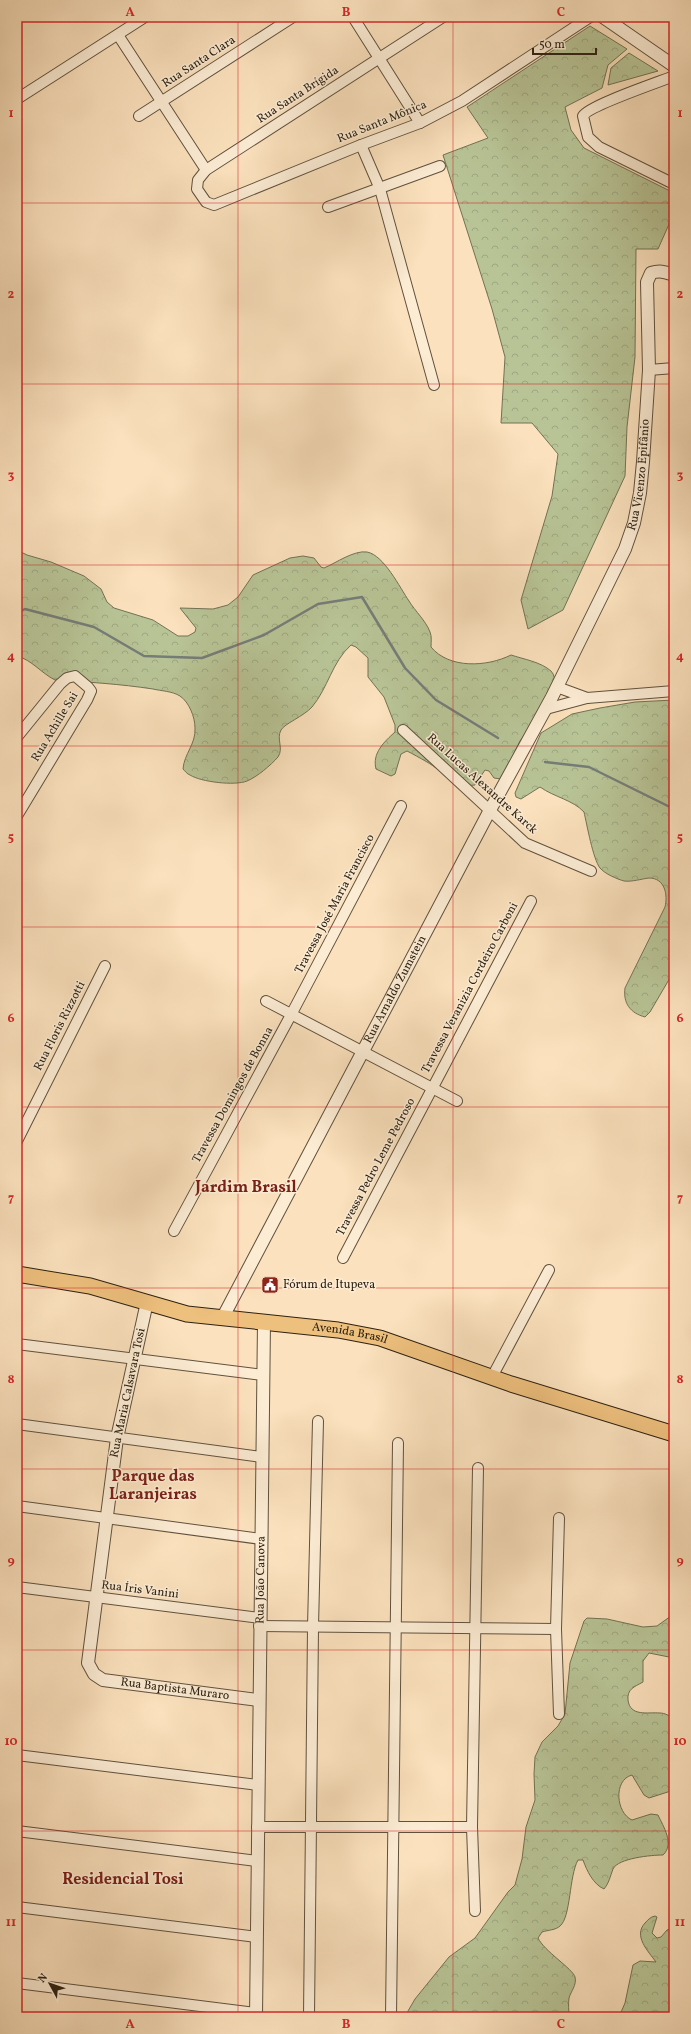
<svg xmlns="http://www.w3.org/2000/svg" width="691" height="2034" viewBox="0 0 691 2034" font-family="Vollkorn,serif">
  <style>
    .forest { fill: url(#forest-crowns); stroke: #727254 }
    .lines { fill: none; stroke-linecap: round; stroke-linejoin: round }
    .stream { stroke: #757d79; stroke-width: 2.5 }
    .minor-casing { stroke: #60513d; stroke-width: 12 }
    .tertiary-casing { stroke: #60513d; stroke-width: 14 }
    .primary-casing { stroke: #2d2112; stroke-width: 17 }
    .minor { stroke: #fcecd4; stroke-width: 10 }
    .tertiary { stroke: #fcecd4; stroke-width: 12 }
    .primary { stroke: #eec07e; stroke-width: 15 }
    .grid { fill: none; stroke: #d62828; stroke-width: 1; stroke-opacity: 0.55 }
    .labels { text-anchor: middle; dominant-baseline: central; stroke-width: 3; stroke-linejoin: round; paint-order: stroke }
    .street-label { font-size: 12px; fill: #2d2112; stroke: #fcecd4 }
    .poi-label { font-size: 12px; fill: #2d2112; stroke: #fcecd4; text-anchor: start }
    .district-label { font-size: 16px; font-weight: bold; fill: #7a1f14; stroke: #fcecd4 }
    .neatline { fill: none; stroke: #d62828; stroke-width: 1.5 }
    .grid-label { font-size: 13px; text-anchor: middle; font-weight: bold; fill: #d62828 }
  </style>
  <defs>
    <pattern id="forest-crowns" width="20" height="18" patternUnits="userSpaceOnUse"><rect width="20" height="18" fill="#b8c496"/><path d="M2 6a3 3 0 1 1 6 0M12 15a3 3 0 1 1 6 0" fill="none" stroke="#9ea880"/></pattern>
  </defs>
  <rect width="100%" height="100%" fill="#fbe1bd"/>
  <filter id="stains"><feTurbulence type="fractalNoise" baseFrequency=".005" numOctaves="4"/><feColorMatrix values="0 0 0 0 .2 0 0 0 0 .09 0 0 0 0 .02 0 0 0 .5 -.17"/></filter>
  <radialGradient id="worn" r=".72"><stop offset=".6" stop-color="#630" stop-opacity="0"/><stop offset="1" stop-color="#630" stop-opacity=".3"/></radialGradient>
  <g class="forest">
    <polygon points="590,26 627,49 608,65 602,88 565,107 571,130 584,148 674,193 674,213 658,249 636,249 635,357 627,427 625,476 563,610 528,629 521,600 552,496 558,454 532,423 501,423 505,357 492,309 443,155 488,138 467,107"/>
    <polygon points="629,53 658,71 608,85 611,68"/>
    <path d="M17 550 27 555 51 562 84 576 101 589 107 602 114 608 153 620 178 636H188L195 632 196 628 180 608 213 609 228 605 238 597 253 575 290 558 303 556 314 558 321 567 324 568C336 563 354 550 367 552 384 555 400 588 409 601 415 611 426 621 430 632 432 637 431 641 431 647 449 669 487 667 511 655 523 659 541 662 551 671 566 686 528 729 520 741 514 752 510 764 505 775L501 779 494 778 489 771 485 770 475 785C457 788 441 770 427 762 420 758 413 754 407 751L401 754 395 774 391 776 376 769C372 753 384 742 395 732V725L384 697 368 677V658L356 647 351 645C332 662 328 688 312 707 304 716 284 724 281 730 276 739 284 748 278 757 271 765 257 777 247 781 235 786 201 782 190 775 187 774 185 771 183 769 184 754 196 744 195 728 195 717 189 702 180 696 172 691 161 691 153 689 120 684 88 682 55 680 41 673 32 660 17 656Z"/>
    <path d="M674 700V971L650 1012 645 1017C630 1013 623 1003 625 988L665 907C668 895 665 878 649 878 641 879 632 882 624 881 617 879 605 874 600 868 593 859 587 825 584 812 573 800 554 797 540 787L521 799 516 797 515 793 541 733 572 714 600 708 635 702Z"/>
    <path d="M674 1132V1168C670 1155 666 1144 674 1132Z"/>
    <path d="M674 1606V1661L669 1657 649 1653 643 1661V1682C634 1687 627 1689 628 1700 630 1717 648 1712 660 1713 665 1713 670 1716 674 1719V1790L649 1798 644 1795 632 1775C613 1780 616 1813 632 1820L651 1814 658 1815C663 1826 675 1844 663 1855 652 1855 618 1858 613 1869 610 1877 609 1883 604 1889 593 1884 587 1871 583 1860H578C569 1876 571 1917 560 1926 556 1930 548 1930 542 1932L538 1938C544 1951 573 1969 575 1977 577 1985 571 1991 569 1998 568 2004 569 2011 569 2017H407L408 2011 415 1999 449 1957 475 1938 508 1892 515 1885 522 1859 526 1827 535 1800 534 1774 535 1757 542 1742 558 1726 565 1714 570 1663 584 1621 587 1618 607 1619 643 1627 657 1626 671 1616Z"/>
    <path d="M655 1916 657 1917 652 1933 657 1938 661 1937 667 1930 674 1928V2017H619L625 2003 633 1965 640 1961 656 1962C648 1951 633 1936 645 1923 648 1920 650 1917 655 1916Z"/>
  </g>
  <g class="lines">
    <g class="stream">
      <polyline points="17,613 25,609 94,627 144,656 202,658 264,635 318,604 362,597 405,668 436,700 498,738"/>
      <polyline points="545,762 589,767 674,809"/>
    </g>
    <defs>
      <g id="minor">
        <polyline points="353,17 420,123"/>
        <polyline points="443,17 206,170 198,180 197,189 206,202 214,205 361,145 420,123 462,101 590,17"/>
        <polyline points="118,35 206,170"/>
        <path d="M674 76C659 82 588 106 583 116L588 137 599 147 674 184"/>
        <polyline points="17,99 145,17"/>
        <polyline points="139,116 293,17"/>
        <polyline points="361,145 380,189 434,385"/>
        <polyline points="328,207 440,166"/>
        <polyline points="649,370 674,368"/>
        <polyline points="557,687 587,698"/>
        <polyline points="546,709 587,698 674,691"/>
        <polyline points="403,730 525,843 591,871"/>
        <polyline points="17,737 60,684 67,678 75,676 88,687 91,691 87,700 17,816"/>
        <polyline points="266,1001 457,1101"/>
        <polyline points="17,1141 105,966"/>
        <polyline points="174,1231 292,1013 401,806"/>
        <polyline points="343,1258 531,901"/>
        <polyline points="17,1344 263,1375"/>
        <polyline points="492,1377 549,1270"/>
        <polyline points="17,1424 262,1457"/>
        <polyline points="17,1506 261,1539"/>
        <polyline points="17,1587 260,1618"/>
        <polyline points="259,1626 556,1629"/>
        <polyline points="559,1714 556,1629 559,1518"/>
        <polyline points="17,1755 258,1785"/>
        <polyline points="257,1827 472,1827"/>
        <polyline points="17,1831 257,1861"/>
        <polyline points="17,1907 257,1937"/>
        <polyline points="475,1911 472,1827 478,1468"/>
        <polyline points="17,1983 256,2013"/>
        <polyline points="309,2017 313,1627 318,1421"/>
        <polyline points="391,2017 398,1443"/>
      </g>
      <g id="tertiary">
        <polyline points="603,17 674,66"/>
        <path id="s1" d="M147 1302 117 1438 88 1663 94 1674 103 1680 258 1700"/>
        <path id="s2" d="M223 1317 490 810 552 697 625 549 634 523 640 493 643 462 649 370 647 282 651 273C660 270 665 272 674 275"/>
        <path id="s3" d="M256 2017 264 1322"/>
      </g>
      <g id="primary">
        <path id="s4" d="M17 1274 90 1286 187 1314 338 1330 380 1338 511 1384 674 1434"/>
      </g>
    </defs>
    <use href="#minor" class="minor-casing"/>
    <use href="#tertiary" class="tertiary-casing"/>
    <use href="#primary" class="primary-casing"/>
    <use href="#minor" class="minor"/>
    <use href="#tertiary" class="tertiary"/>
    <use href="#primary" class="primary"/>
  </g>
  <path class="grid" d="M238 17V2017M453 17V2017M17 203H674M17 384H674M17 565H674M17 746H674M17 927H674M17 1107H674M17 1288H674M17 1469H674M17 1650H674M17 1831H674"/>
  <defs>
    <symbol id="civic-square" viewBox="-11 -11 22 22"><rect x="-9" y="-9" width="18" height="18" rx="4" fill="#8f2418" stroke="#fcecd4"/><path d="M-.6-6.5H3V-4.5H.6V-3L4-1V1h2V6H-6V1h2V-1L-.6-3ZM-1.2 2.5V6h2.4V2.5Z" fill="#fff"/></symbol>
  </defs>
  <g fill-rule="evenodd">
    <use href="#civic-square" x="260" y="1275" width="20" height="20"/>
  </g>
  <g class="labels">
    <g class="street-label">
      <text transform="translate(199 62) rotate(-33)">Rua Santa Clara</text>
      <text transform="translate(298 95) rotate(-33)">Rua Santa Brígida</text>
      <text transform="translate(382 122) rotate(-22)">Rua Santa Mônica</text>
      <text stroke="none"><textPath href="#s2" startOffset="943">Rua Vicenzo Epifânio</textPath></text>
      <text transform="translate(55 727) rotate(-59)">Rua Achille Sai</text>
      <text transform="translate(482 784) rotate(42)">Rua Lucas Alexandre Karck</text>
      <text transform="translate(335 904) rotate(-62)">Travessa José Maria Francisco</text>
      <text transform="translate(470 988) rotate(-62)">Travessa Veranizia Cordeiro Carboni</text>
      <text stroke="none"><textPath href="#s2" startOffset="370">Rua Arnaldo Zumstein</textPath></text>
      <text transform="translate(60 1026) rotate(-63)">Rua Floris Rizzotti</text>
      <text transform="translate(233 1095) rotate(-61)">Travessa Domingos de Bonna</text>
      <text transform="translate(376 1167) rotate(-62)">Travessa Pedro Leme Pedroso</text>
      <text stroke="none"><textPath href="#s4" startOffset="339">Avenida Brasil</textPath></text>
      <text transform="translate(128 1393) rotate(-78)">Rua Maria Calsavara Tosi</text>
      <text stroke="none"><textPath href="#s3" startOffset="437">Rua João Canova</textPath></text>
      <text transform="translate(140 1590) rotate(7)">Rua Íris Vanini</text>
      <text stroke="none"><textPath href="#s1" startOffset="462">Rua Baptista Muraro</textPath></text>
    </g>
    <g class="poi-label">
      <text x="283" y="1285">Fórum de Itupeva</text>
    </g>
    <g class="district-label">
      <text x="246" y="1188">Jardim Brasil</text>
      <text x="153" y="1477">Parque das<tspan x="153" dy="18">Laranjeiras</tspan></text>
      <text x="123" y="1880">Residencial Tosi</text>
    </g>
  </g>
  <rect width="691" height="2034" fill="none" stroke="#fbe1bd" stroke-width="44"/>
  <g transform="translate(50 1984) rotate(310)" stroke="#fcecd4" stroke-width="3" paint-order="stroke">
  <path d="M0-3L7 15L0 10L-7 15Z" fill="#2d2112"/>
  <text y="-6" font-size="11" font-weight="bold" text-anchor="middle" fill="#2d2112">N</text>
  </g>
  <path d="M533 48v6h63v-6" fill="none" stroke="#2d2112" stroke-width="2"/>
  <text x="539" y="48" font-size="12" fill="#2d2112" stroke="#fcecd4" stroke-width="3" paint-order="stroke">50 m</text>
  <rect x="22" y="22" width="647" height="1990" class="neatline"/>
  <g class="grid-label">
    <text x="130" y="16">A</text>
    <text x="346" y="16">B</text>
    <text x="561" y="16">C</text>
    <text x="11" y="117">1</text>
    <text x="680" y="117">1</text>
    <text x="11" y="298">2</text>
    <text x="680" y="298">2</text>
    <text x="11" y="479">3</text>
    <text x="680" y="479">3</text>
    <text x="11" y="660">4</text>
    <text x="680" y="660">4</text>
    <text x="11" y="841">5</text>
    <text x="680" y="841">5</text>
    <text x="11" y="1022">6</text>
    <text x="680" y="1022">6</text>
    <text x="11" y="1202">7</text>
    <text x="680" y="1202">7</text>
    <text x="11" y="1383">8</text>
    <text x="680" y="1383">8</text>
    <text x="11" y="1564">9</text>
    <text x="680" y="1564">9</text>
    <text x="11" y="1745">10</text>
    <text x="680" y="1745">10</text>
    <text x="11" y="1926">11</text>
    <text x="680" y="1926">11</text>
    <text x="130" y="2028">A</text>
    <text x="346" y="2028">B</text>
    <text x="561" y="2028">C</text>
  </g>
  <rect width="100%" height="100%" filter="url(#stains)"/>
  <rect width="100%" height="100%" fill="url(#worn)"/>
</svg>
